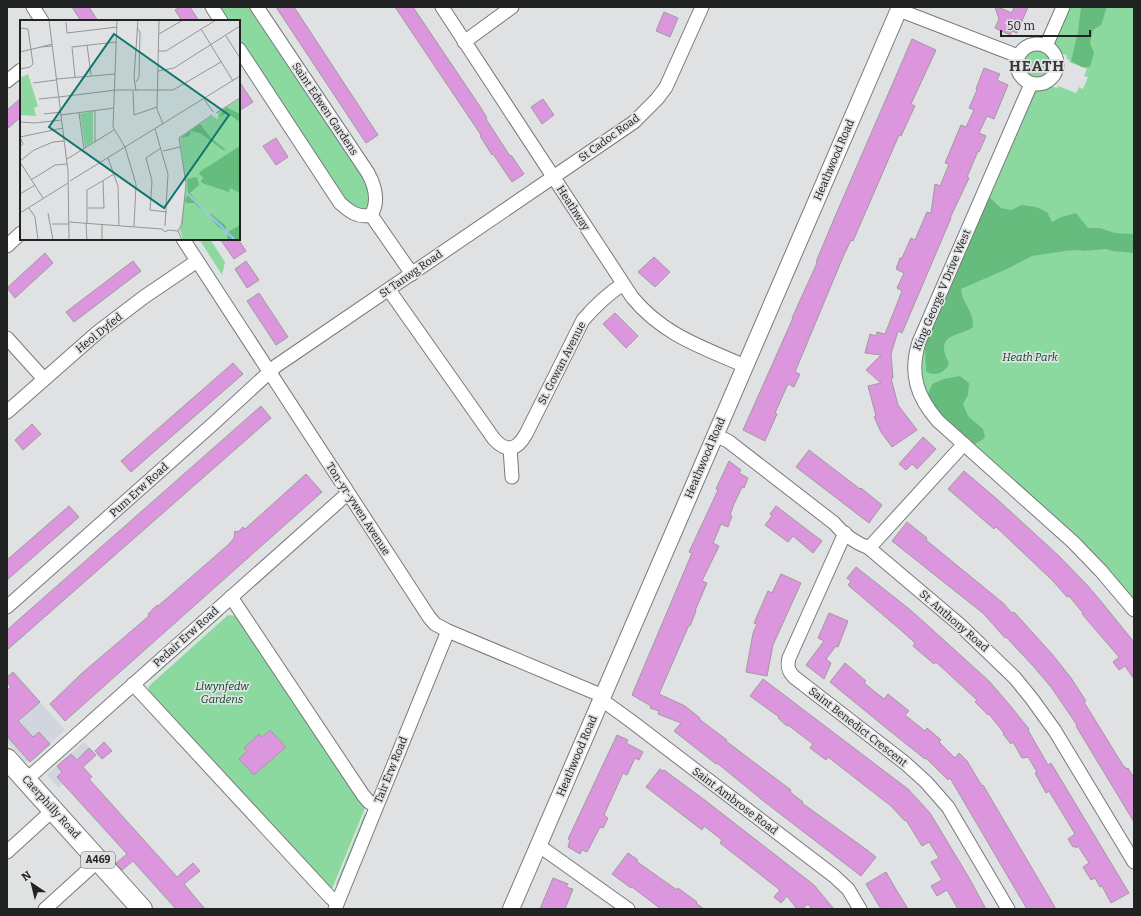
<svg xmlns="http://www.w3.org/2000/svg" width="1141" height="916" viewBox="0 0 1141 916" font-family="Bitter,serif">
  <style>
    .built { fill: #d0d5de }
    .green { fill: #8cd99f }
    .forest { fill: #65bc7d }
    .building { fill: #dc96dd; stroke: #9e9c9e }
    .lines { fill: none; stroke-linecap: round; stroke-linejoin: round }
    .minor-casing { stroke: #77797b; stroke-width: 15 }
    .tertiary-casing { stroke: #77797b; stroke-width: 18 }
    .primary-casing { stroke: #77797b; stroke-width: 22 }
    .minor { stroke: #fff; stroke-width: 13 }
    .tertiary { stroke: #fff; stroke-width: 16 }
    .primary { stroke: #fff; stroke-width: 20 }
    .labels { text-anchor: middle; dominant-baseline: central; stroke-width: 3.5; stroke-linejoin: round; paint-order: stroke }
    .shield { fill: #e0e1e3; stroke: #5a5b5c; stroke-width: 1 }
    .shield-label { font-size: 10px; font-weight: bold; fill: #212222 }
    .street-label { font-size: 11px; fill: #212222; stroke: #e0e1e3 }
    .park-label { font-size: 11px; font-style: italic; fill: #034820; stroke: #e0e1e3 }
    .district-label { font-size: 15px; font-weight: bold; letter-spacing: 1px; fill: #363638; stroke: #e0e1e3 }
    .inset-river { fill: none; stroke: #a3c1f0; stroke-width: 2 }
    .inset-road { fill: none; stroke: #949596; stroke-width: 1 }
    .view { fill: #0f766e; fill-opacity: 0.15; stroke: #0f766e; stroke-width: 2 }
    .inset-edge { fill: none; stroke: #212222; stroke-width: 2 }
  </style>
  <rect width="100%" height="100%" fill="#e0e1e3"/>
  <g class="built">
    <polygon points="40,702 65,730 29,762 25,762 7,741 7,732"/>
    <polygon points="84,742 96,755 59,788 47,775"/>
  </g>
  <g class="green">
    <polygon points="216,7 253,7 365,176 371,196 367,210 349,207 291,122 239,42 239,21 225,21"/>
    <polygon points="1066,7 1134,7 1134,605 927,403 918,360 1033,90 1049,86 1057,88 1058,86 1076,93 1079,87 1083,89 1088,77 1084,76 1087,69 1069,62 1070,60 1067,59 1066,55 1060,53 1054,42"/>
    <circle cx="1037" cy="64" r="16"/>
    <polygon points="199,239 210,239 225,262 222,275"/>
    <polygon points="221,613 223,615 150,680 148,678"/>
    <polygon points="228,615 236,616 365,808 332,889 328,889 148,692 149,686"/>
    <polygon points="365,813 368,814 339,885 336,884"/>
  </g>
  <g class="forest">
    <polygon points="1081,7 1107,7 1101,25 1093,30 1090,43 1094,53 1090,67 1082,67 1071,61 1078,32"/>
    <path d="M987 195 1001 208 1011 210 1022 205 1036 207 1047 212 1052 222 1061 217 1076 213 1088 228H1100L1115 233 1134 234V253L1113 251 1106 249 1083 251 1079 250 1065 251 1032 256 1007 269 961 289C962 293 962 298 965 302 970 312 973 315 973 327 962 336 939 333 945 354 945 357 948 360 949 363 946 372 935 378 926 371L925 350 930 325Z"/>
    <polygon points="960,376 969,383 968,395 963,404 968,416 983,429 985,438 975,444 957,433 942,417 928,394 932,384 944,379"/>
  </g>
  <g class="building">
    <polygon points="72,7 89,7 98,21 81,21"/>
    <polygon points="180,7 190,7 199,21 182,21 175,10"/>
    <polygon points="276,7 294,7 378,135 366,143"/>
    <polygon points="395,7 413,7 481,108 487,118 486,119 510,156 511,155 524,174 512,182 493,154 492,155 480,136 481,135"/>
    <polygon points="995,7 998,7 1012,13 1014,7 1028,7 1017,33 1012,31 1010,35 995,28 999,19"/>
    <polygon points="664,12 678,18 670,37 656,31"/>
    <polygon points="912,39 936,50 911,104 915,106 901,136 899,135 853,241 851,240 843,257 795,372 800,374 794,387 788,384 775,413 777,414 765,441 743,430 793,318 792,318 817,263 816,262 834,219"/>
    <polygon points="984,68 1000,74 997,80 1008,85 994,119 987,116 979,133 986,136 979,152 978,151 967,177 969,178 950,218 951,218 902,333 898,331 891,354 893,378 891,378 898,405 917,430 892,447 881,432 874,417 876,416 868,386 881,383 866,370 881,355 865,353 870,334 876,336 877,332 885,334 902,291 897,288 904,273 896,269 900,258 902,258 911,238 915,240 927,212 931,213 935,184 940,186 949,164 945,163 961,125 966,127 974,110 969,108 977,90 976,89"/>
    <polygon points="239,81 253,102 239,111"/>
    <polygon points="21,98 21,117 7,129 7,110"/>
    <polygon points="543,99 554,115 542,124 531,107"/>
    <polygon points="276,138 288,157 276,165 263,146"/>
    <polygon points="220,239 238,239 246,251 234,259"/>
    <polygon points="45,253 53,263 15,298 7,288"/>
    <polygon points="654,257 670,272 655,287 638,272"/>
    <polygon points="133,261 141,271 74,322 66,312"/>
    <polygon points="246,261 259,280 247,288 235,269"/>
    <polygon points="259,293 288,337 276,345 247,301"/>
    <polygon points="615,313 638,336 626,348 603,324"/>
    <polygon points="233,363 243,374 131,472 121,461"/>
    <polygon points="261,406 271,418 7,650 7,630"/>
    <polygon points="32,424 41,434 23,450 15,440"/>
    <polygon points="923,437 936,449 917,469 912,464 906,470 899,464"/>
    <polygon points="809,450 860,489 861,488 882,505 869,523 796,467"/>
    <polygon points="729,461 741,470 739,473 748,478 744,488 742,487 734,504 730,515 732,516 728,527 721,524 713,543 719,546 702,581 707,583 695,611 696,611 690,626 689,625 659,694 685,706 700,718 699,719 727,740 726,741 747,757 791,790 790,792 803,802 802,803 867,850 876,857 861,876 766,803 717,763 716,764 674,731 681,723 658,714 659,711 650,708 651,706 632,695 692,553 689,552 718,490 716,489"/>
    <polygon points="964,471 998,500 1059,556 1088,586 1099,599 1134,642 1134,679 1125,666 1119,670 1113,662 1119,657 1082,614 1083,613 1069,596 1067,597 1053,581 996,527 994,529 948,489"/>
    <polygon points="306,474 322,492 65,721 50,704 81,674 149,616 148,614 157,605 158,606 165,600 228,545 234,538 235,531 238,532 243,527 245,529"/>
    <polygon points="69,506 79,517 7,580 7,560"/>
    <polygon points="776,506 822,541 813,553 793,536 788,542 765,525 772,516 770,514"/>
    <polygon points="907,522 927,538 926,540 1003,603 1012,613 1014,612 1052,654 1071,678 1086,701 1084,702 1124,767 1125,767 1127,769 1128,768 1134,778 1134,822 1076,726 1077,725 1051,687 1034,667 1006,637 1005,638 984,614 892,541"/>
    <polygon points="856,567 908,608 925,623 989,681 1008,703 1029,729 1028,730 1048,765 1051,763 1129,893 1111,903 1102,886 1100,887 1095,878 1091,880 1083,867 1089,863 1078,846 1076,848 1075,846 1073,847 1068,839 1075,834 1049,791 1046,793 1035,773 1037,772 1028,757 1022,758 1013,742 1011,744 1003,734 1004,733 989,714 988,715 975,702 977,700 936,662 934,664 913,646 915,643 903,632 848,585 851,581 847,578"/>
    <polygon points="781,574 801,583 773,645 767,676 746,672 753,633 757,624 754,623 768,591 772,593"/>
    <polygon points="829,613 848,621 838,647 836,646 826,659 831,663 824,679 806,665 824,641 818,638"/>
    <polygon points="845,663 866,681 864,683 884,699 888,694 909,711 905,715 925,731 927,728 941,740 939,742 955,758 959,753 967,761 982,786 983,785 1056,909 1027,909 950,778 948,780 926,758 925,759 885,727 830,682"/>
    <polygon points="13,672 40,702 18,721 33,737 39,732 50,744 30,762 7,736 7,691 11,687 7,682 7,677"/>
    <polygon points="763,679 908,789 930,813 968,876 986,909 958,909 947,890 937,896 931,886 942,880 931,862 939,858 929,842 922,846 906,820 905,821 891,806 828,757 826,760 810,748 813,744 788,725 787,726 778,718 779,717 750,696"/>
    <polygon points="270,730 286,747 254,775 239,759 247,751 244,748 259,734 262,737"/>
    <polygon points="617,735 628,740 626,743 643,752 639,760 635,758 627,775 623,773 604,815 608,818 603,828 600,827 587,852 582,850 580,854 568,847 570,840 568,839"/>
    <polygon points="104,742 112,751 102,759 95,751"/>
    <polygon points="89,748 96,755 83,767 92,777 89,779 177,877 193,863 200,871 184,884 205,909 176,909 133,861 122,870 116,863 127,854 57,777 62,772 57,766 71,754 77,760"/>
    <polygon points="660,769 663,771 664,770 706,801 814,885 834,909 812,909 808,904 802,909 797,909 787,896 781,903 774,897 780,890 720,843 722,840 704,826 702,830 646,787"/>
    <polygon points="628,853 638,860 636,861 677,890 678,888 697,902 696,903 704,909 661,909 632,887 631,888 612,874"/>
    <polygon points="886,872 894,886 908,909 881,909 866,884"/>
    <polygon points="553,878 568,884 566,887 573,889 565,909 540,909"/>
  </g>
  <g class="lines">
    <defs>
      <g id="minor">
        <polyline points="33,7 42,21"/>
        <polyline points="212,7 221,21"/>
        <path d="M257 7 368 173C375 186 379 202 371 215"/>
        <path d="M442 7 632 297C663 335 702 347 745 366"/>
        <polyline points="899,10 1018,56"/>
        <polyline points="464,42 512,7"/>
        <circle cx="1037" cy="64" r="20"/>
        <polyline points="1046,46 1063,7"/>
        <path d="M239 49 340 203C350 212 358 218 371 215L412 274"/>
        <polyline points="7,81 21,70"/>
        <path d="M1031 84 919 342C909 374 917 397 938 421L1073 542 1101 571 1134 610"/>
        <polyline points="183,239 429,617 435,624 448,631 603,696"/>
        <polyline points="7,246 21,233"/>
        <path d="M389 290 494 439C507 453 517 450 526 434L583 320C595 306 608 294 623 284"/>
        <polyline points="7,338 44,379"/>
        <polyline points="7,412 98,332 144,297 197,261"/>
        <path d="M715 435 728 441 834 523C843 534 856 543 869 548L960 625 1015 678 1032 699 1055 731 1134 862"/>
        <polyline points="510,448 512,477"/>
        <path d="M845 533 789 658C787 666 788 671 794 677L905 763 926 782 948 807 1008 909"/>
        <polyline points="869,548 964,444"/>
        <polyline points="231,597 363,795 369,802 376,806"/>
        <polyline points="7,607 214,423 276,366 634,122 657,99 666,87 702,7"/>
        <polyline points="133,684 330,897 337,903"/>
        <polyline points="602,700 631,721 834,876 848,889 860,909"/>
        <polyline points="26,780 347,494"/>
        <polyline points="538,845 628,909"/>
        <polyline points="7,852 53,810"/>
        <polyline points="45,909 98,861"/>
        <polyline points="335,909 448,631"/>
      </g>
      <polyline id="tertiary" points="511,909 900,7"/>
      <polyline id="primary" points="7,759 142,909"/>
    </defs>
    <use href="#minor" class="minor-casing"/>
    <use href="#tertiary" class="tertiary-casing"/>
    <use href="#primary" class="primary-casing"/>
    <use href="#minor" class="minor"/>
    <use href="#tertiary" class="tertiary"/>
    <use href="#primary" class="primary"/>
  </g>
  <g class="labels">
    <rect class="shield" x="81" y="852" width="34" height="16" rx="3"/>
    <g class="shield-label">
      <text x="98" y="860">A469</text>
    </g>
    <g class="street-label">
      <text transform="translate(325 109) rotate(56)">Saint Edwen Gardens</text>
      <text transform="translate(609 138) rotate(-36)">St Cadoc Road</text>
      <text transform="translate(834 160) rotate(-67)">Heathwood Road</text>
      <text transform="translate(573 208) rotate(57)">Heathway</text>
      <text transform="translate(411 274) rotate(-35)">St Tanwg Road</text>
      <text transform="translate(942 290) rotate(-67)">King George V Drive West</text>
      <text transform="translate(99 333) rotate(-39)">Heol Dyfed</text>
      <text transform="translate(562 363) rotate(-63)">St. Gowan Avenue</text>
      <text transform="translate(705 458) rotate(-67)">Heathwood Road</text>
      <text transform="translate(139 490) rotate(-42)">Pum Erw Road</text>
      <text transform="translate(358 509) rotate(57)">Ton-yr-ywen Avenue</text>
      <text transform="translate(954 621) rotate(41)">St. Anthony Road</text>
      <text transform="translate(186 637) rotate(-42)">Pedair Erw Road</text>
      <text transform="translate(858 727) rotate(38)">Saint Benedict Crescent</text>
      <text transform="translate(577 756) rotate(-67)">Heathwood Road</text>
      <text transform="translate(391 770) rotate(-68)">Tair Erw Road</text>
      <text transform="translate(735 801) rotate(37)">Saint Ambrose Road</text>
      <text transform="translate(51 807) rotate(48)">Caerphilly Road</text>
    </g>
    <g class="park-label">
      <text x="1030" y="357">Heath Park</text>
      <text x="222" y="686">Llwynfedw<tspan x="222" dy="13">Gardens</tspan></text>
    </g>
    <g class="district-label">
      <text x="1037" y="66">HEATH</text>
    </g>
  </g>
  <g transform="translate(20 20)">
    <rect width="220" height="220" fill="#e0e1e3"/>
    <path d="M8 54 18 86 14 88 16 96 0 95V58ZM220 79V220H163L160 210 166 165 160 118 192 96 198 99V92ZM73 91V122L65 127 60 94Z" fill="#8cd99f"/>
    <path d="M206 87 220 94V102L207 93 199 97ZM180 104 190 117 206 130H203L180 113 171 111 169 116 161 118ZM220 126V173L210 168 209 172 182 163 181 160 184 158 179 154 181 151ZM177 157 179 165 170 173 181 186V189L174 183H166L165 180 168 174 167 159ZM190 193 206 206V212L198 207 189 195ZM220 205V220H207L208 212Z" fill="#65bc7d"/>
    <path class="inset-river" d="M168 174 215 220"/>
    <path class="inset-road" d="M29 0 48 151 49 220M97 0 93 107 105 127M139 0 137 89 143 104M46 2 47 13 97 7M0 8 8 9 13 44 10 47 0 49M181 9 213 61M139 14 163 0M206 16 220 38M67 25 71 55M32 26 21 27 32 24M138 31H146L196 0M0 32 21 27M138 51 154 48 220 6M55 57 52 27 96 22M37 59 95 54M116 62 119 57 120 12 117 8M13 63 36 60M113 71 114 95 137 87M116 71 114 57 118 0M39 77 96 70H153L201 42M19 79 38 77M184 79 193 92M59 93 64 129M196 93 220 78M24 94 41 92M41 95 94 88M0 102 15 103 41 100M135 109 148 154 145 206M75 122V91M0 127 3 124 0 117 43 108M105 127 116 164 114 206M141 128 126 138 132 161 130 190 147 192M143 131 160 127M88 138 98 166 99 205M47 139 94 110M0 141 14 130 33 122 44 121M0 142 23 178M11 160 35 145 47 144M50 161 220 56M0 174 15 165M9 188 15 197 18 220M67 188H84L83 161M0 193 48 163M28 193 33 220M49 202 142 209M66 203 67 220M67 203V170L94 154M32 204H49M82 204V220M142 209 145 212 148 210 158 211 162 220M158 211 162 204 166 164 159 118 192 95"/>
    <path class="view" d="M94 14 209 95 144 188 29 107Z"/>
    <rect width="220" height="220" class="inset-edge"/>
  </g>
  <rect width="1141" height="916" fill="none" stroke="#212222" stroke-width="16"/>
  <g transform="translate(32 884) rotate(325)" stroke="#e0e1e3" stroke-width="3" paint-order="stroke">
  <path d="M0-3L7 15L0 10L-7 15Z" fill="#212222"/>
  <text y="-6" font-size="11" font-weight="bold" text-anchor="middle" fill="#212222">N</text>
  </g>
  <path d="M1001 30v6h89v-6" fill="none" stroke="#212222" stroke-width="2"/>
  <text x="1007" y="30" font-size="12" fill="#212222" stroke="#e0e1e3" stroke-width="3" paint-order="stroke">50 m</text>
</svg>
